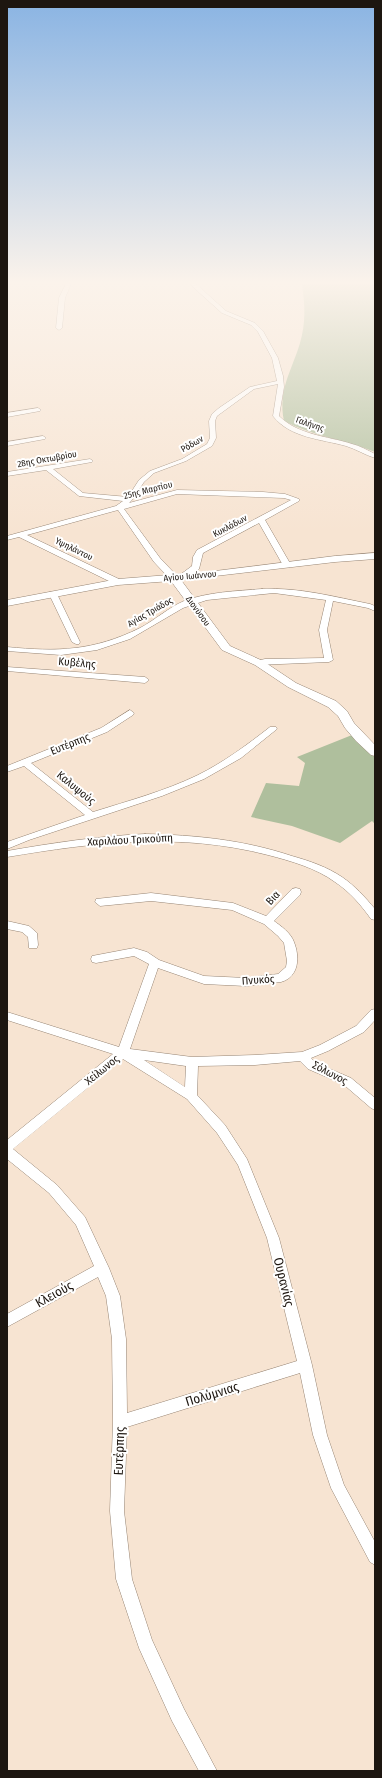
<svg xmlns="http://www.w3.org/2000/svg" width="382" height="1778" viewBox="0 0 382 1778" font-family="'Fira Sans Condensed',sans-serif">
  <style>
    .green { fill: #afbf9d }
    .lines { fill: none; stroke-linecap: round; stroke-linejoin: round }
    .street-casing { stroke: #978574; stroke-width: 1 }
    .secondary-casing { stroke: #978574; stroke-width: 1 }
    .street { fill: #fff; fill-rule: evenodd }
    .secondary { fill: #fff; fill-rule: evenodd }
    .labels { text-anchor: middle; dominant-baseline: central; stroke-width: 4; stroke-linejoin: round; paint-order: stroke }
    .far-street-label { font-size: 9px; fill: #1d1610; stroke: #fff }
    .street-label { font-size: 11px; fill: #1d1610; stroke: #fff }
    .near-street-label { font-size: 13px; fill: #1d1610; stroke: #fff }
  </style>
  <rect width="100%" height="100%" fill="#f7e4d2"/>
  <g class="green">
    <path d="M302 284H375V452C345 440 313 436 284 421 278 389 291 373 300 343 306 323 305 305 302 284Z"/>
    <polygon points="352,735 375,756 375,824 372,821 340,843 292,826 251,817 266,783 299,786 305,763 297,757"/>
  </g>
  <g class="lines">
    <defs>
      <g id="street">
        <polygon points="66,284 71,284 65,298 62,328 59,330 56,328 59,298"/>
        <path d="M190 284H196L226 311 255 323 263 331 278 358 283 376 284 387 279 416C298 435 327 436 352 444 360 446 367 450 375 454V458C365 455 356 449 346 446 321 439 290 438 273 416L278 384 254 389 217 416 215 421 216 438 212 446 186 461 154 473 144 482 132 500 129 503 177 490 263 492 285 494 299 499V501L265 520 291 565 290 567H284L259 523 203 553 199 569 184 579H178L177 577 192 566 193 557 197 550 291 500 284 498 177 494 124 509 160 558 177 576 178 578 174 580H171L154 562 118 510 27 535 121 580V584H115L19 537 7 540V536L116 506 123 501 79 496 46 470 7 476V472L90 459 93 461 92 462 53 469 83 493 128 497 139 480 150 471 182 459 207 444 210 438 209 421 212 414 219 408 250 387 277 381 272 358 258 332 251 325 222 313Z"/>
        <polygon points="38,408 41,410 40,411 7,417 7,413"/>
        <polygon points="43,436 46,438 45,439 7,446 7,442"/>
        <path d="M262 589C298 587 335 597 370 604L375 606V611L368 608 333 601 327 630 333 660 329 662 256 665V661L265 659 324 658 319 630 326 600 274 593 207 600 183 608 130 639 97 650 61 655 7 651V647C58 652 93 651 140 628 155 620 168 608 184 601 208 592 237 591 262 589Z"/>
        <polygon points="50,592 53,592 57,594 80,642 79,644 76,644 72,642 49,594"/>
        <polygon points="7,667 145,677 149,680 145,683 7,671"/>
        <path d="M130 710 134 713 133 715 107 732 31 763 93 812C128 801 165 791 198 775 224 762 247 745 270 727H276L277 729 241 758 204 779 162 796 29 840 7 849V842L85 815 24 766 7 772V766L101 728Z"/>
        <path d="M145 834C196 835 244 840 292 856 310 861 327 867 342 877 355 886 365 897 375 909V920L371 919C361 905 350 892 335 882 316 868 291 861 268 855 179 832 96 842 7 857V851C53 843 99 836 145 834Z"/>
        <path d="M296 888 300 889 301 892 300 895 274 921C281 926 291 933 294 942 300 957 299 977 281 982L246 986 204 984 158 968 130 1049 192 1057 255 1055 302 1052 320 1045 356 1026 371 1010 375 1009V1020L364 1032 328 1051 311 1058 316 1063 351 1078 375 1098V1110L371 1108 343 1084 308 1069 300 1061 255 1065 198 1066 197 1095 225 1125 247 1159 279 1238 312 1365 327 1435 344 1485 375 1542V1565L370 1562 331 1488 313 1435 300 1373 127 1427 124 1511 132 1579 152 1640 184 1709 217 1771H199L172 1721 139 1648 116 1579 110 1511 113 1422 112 1339 106 1296 98 1277 7 1327V1314L94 1266 76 1225 49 1193 7 1159V1140L113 1054 7 1020V1012L119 1047 149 964 134 956 96 963 92 962 91 959 92 956 134 948 147 952 159 960 204 976 246 978 278 974 286 967 287 961 284 943 278 936 264 924 232 910 151 901 100 906 95 902 96 899 151 893 233 903 266 916 292 889ZM123 1059 187 1099 217 1133 238 1165 267 1238 297 1361 127 1413 126 1339 120 1296 109 1268 85 1217 57 1185 13 1149ZM144 1060 186 1066 185 1087Z"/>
        <polygon points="7,921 29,926 37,933 38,945 37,948 29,948 28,937 22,932 7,929"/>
      </g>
      <polygon id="secondary" points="375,553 375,559 335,562 181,580 230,646 263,661 296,683 336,701 347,711 354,723 375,745 375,756 371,755 356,741 345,728 338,716 328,707 288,687 255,665 222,650 171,581 118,585 7,606 7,600 118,579 207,572 335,556"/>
    </defs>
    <use href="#street" class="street-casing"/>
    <use href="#secondary" class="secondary-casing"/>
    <use href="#street" class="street"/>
    <use href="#secondary" class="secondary"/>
  </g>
  <linearGradient id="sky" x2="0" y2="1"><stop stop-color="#8ab4e3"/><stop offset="0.53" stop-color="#fbf3eb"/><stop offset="1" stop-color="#fbf3eb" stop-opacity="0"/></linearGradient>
  <rect width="382" height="533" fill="url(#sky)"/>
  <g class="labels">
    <g class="far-street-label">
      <text transform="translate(310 424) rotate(19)">Γαλήνης</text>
      <text transform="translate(192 444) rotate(-30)">Ρόδων</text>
      <text transform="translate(47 459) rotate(-10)">28ης Οκτωβρίου</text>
      <text transform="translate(148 490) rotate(-14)">25ης Μαρτίου</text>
      <text transform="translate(230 526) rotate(-28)">Κυκλάδων</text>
      <text transform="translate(74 549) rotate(26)">Υψηλάντου</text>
      <text transform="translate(190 576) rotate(-5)">Αγίου Ιωάννου</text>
      <text transform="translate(198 611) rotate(54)">Διονύσου</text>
      <text transform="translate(150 612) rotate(-30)">Αγίας Τριάδος</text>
    </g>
    <g class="street-label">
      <text transform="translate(77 663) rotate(5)">Κυβέλης</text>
      <text transform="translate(70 744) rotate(-22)">Ευτέρπης</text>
      <text transform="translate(76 788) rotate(39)">Καλυψούς</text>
      <text transform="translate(130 840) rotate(-3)">Χαριλάου Τρικούπη</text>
      <text transform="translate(273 898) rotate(-47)">Βια</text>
      <text transform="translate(258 980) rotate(-4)">Πνυκός</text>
      <text transform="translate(102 1070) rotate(-39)">Χείλωνος</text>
      <text transform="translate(330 1073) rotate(28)">Σόλωνος</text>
    </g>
    <g class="near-street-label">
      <text transform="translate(284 1282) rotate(76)">Ουρανίας</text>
      <text transform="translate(54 1294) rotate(-29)">Κλειούς</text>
      <text transform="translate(212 1394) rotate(-17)">Πολύμνιας</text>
      <text transform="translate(119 1451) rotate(-88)">Ευτέρπης</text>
    </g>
  </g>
  <rect width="382" height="1778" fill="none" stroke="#1d1610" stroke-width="16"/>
</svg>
